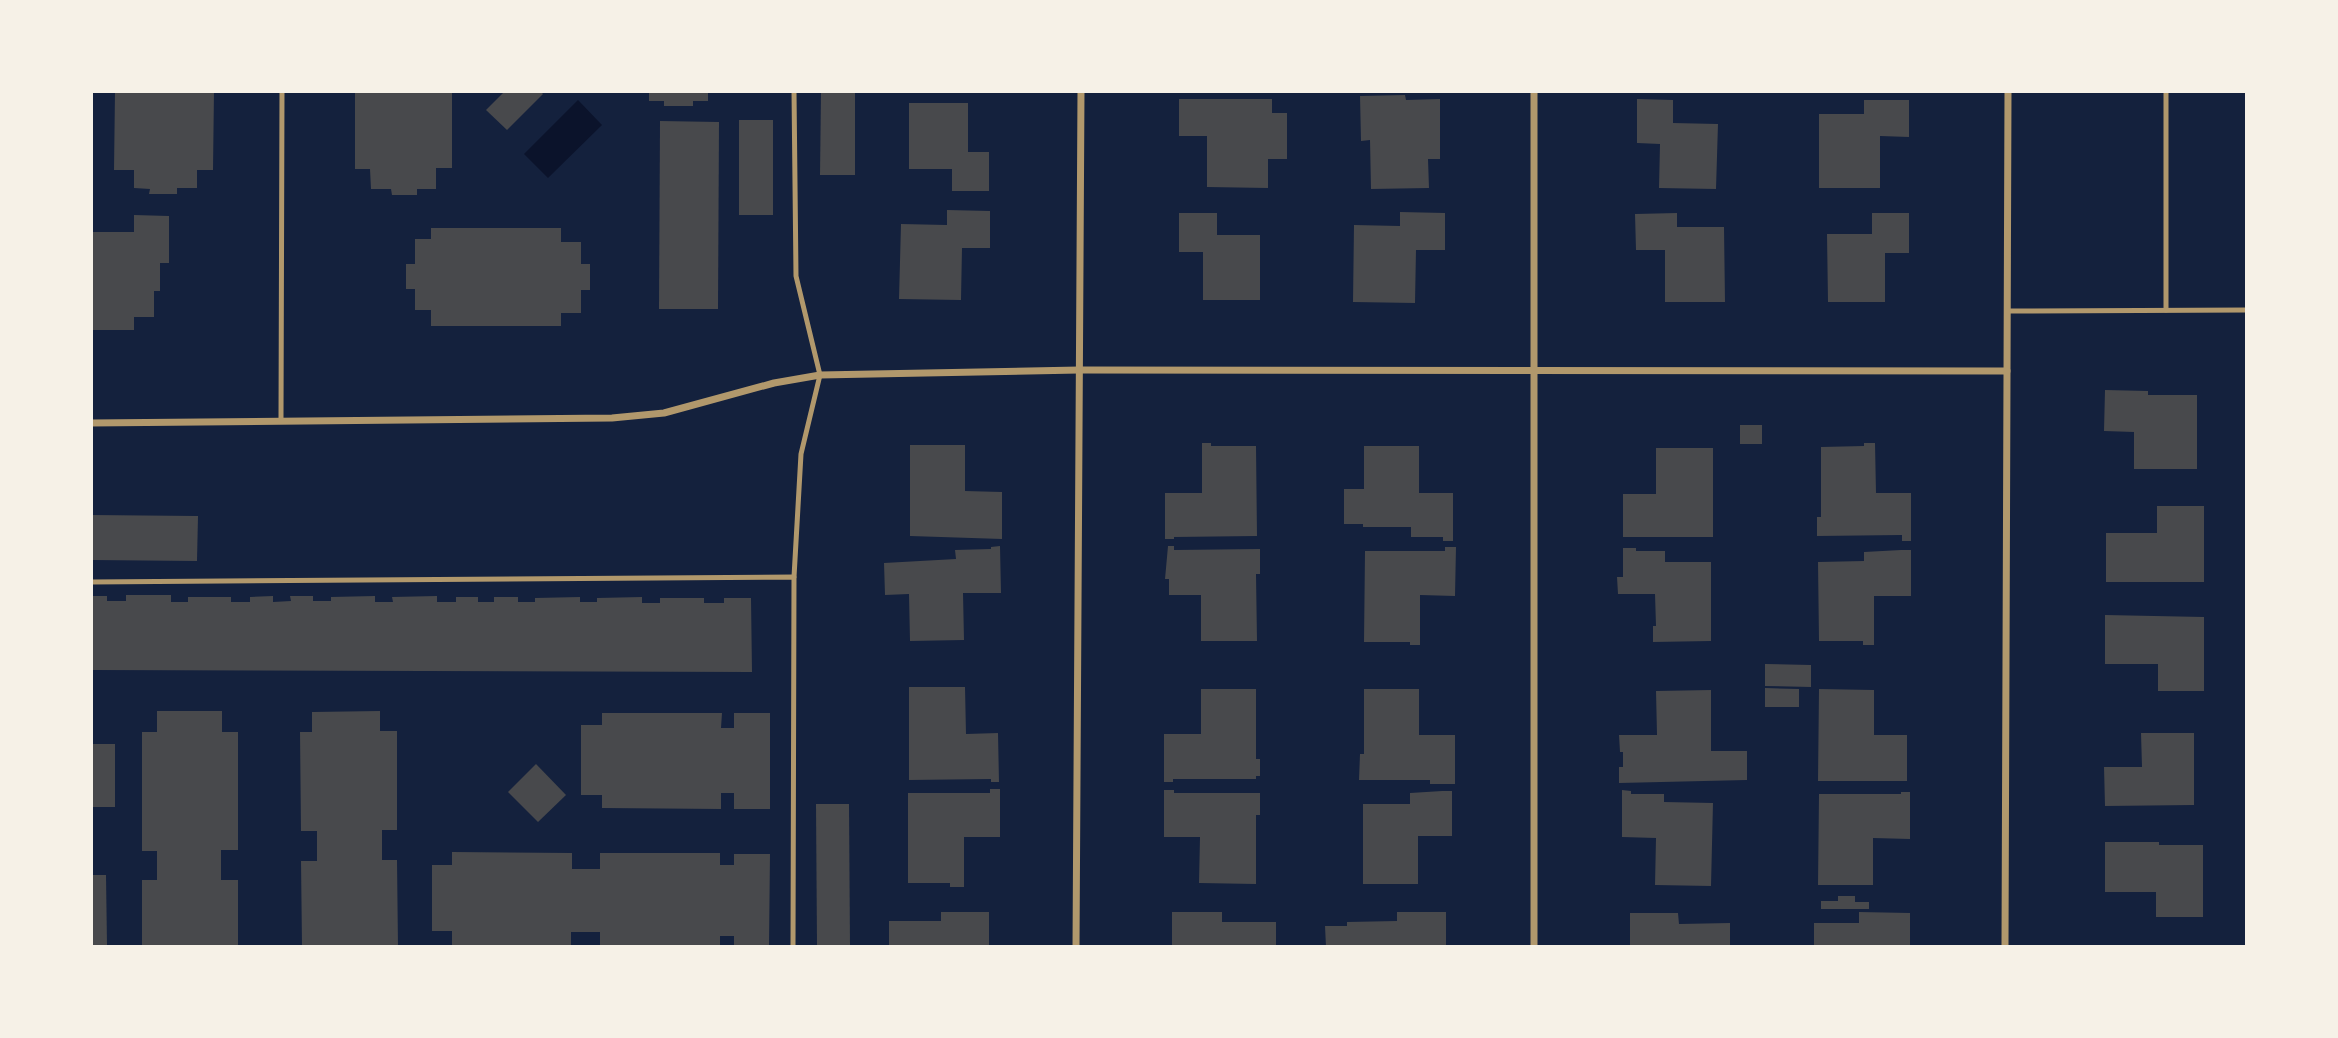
<svg xmlns="http://www.w3.org/2000/svg" width="2338" height="1038" viewBox="0 0 2338 1038" font-family="Literata,serif">
  <style>
    .water { fill: #0b132b }
    .building { fill: #48494c }
    .lines { fill: none; stroke-linecap: round; stroke-linejoin: round }
    .service { stroke: #b1986c; stroke-width: 5 }
    .minor { stroke: #b1986c; stroke-width: 7 }
  </style>
  <rect width="100%" height="100%" fill="#14213d"/>
  <polygon class="water" points="578,100 602,125 548,178 524,154"/>
  <g class="building">
    <polygon points="115,91 214,91 213,170 197,170 197,188 177,188 177,194 149,194 150,189 134,188 134,170 114,170"/>
    <polygon points="355,91 452,91 452,168 436,168 436,189 417,189 417,195 392,195 391,189 371,189 370,169 355,169"/>
    <polygon points="505,91 540,91 543,94 507,130 486,110"/>
    <polygon points="649,91 708,91 708,101 693,101 693,106 664,106 664,101 649,101"/>
    <polygon points="821,91 855,91 855,175 820,175"/>
    <polygon points="1405,95 1406,100 1440,99 1440,159 1428,159 1429,188 1371,189 1370,140 1361,141 1360,96"/>
    <polygon points="1179,99 1272,99 1272,113 1287,113 1287,159 1268,159 1268,188 1207,187 1207,136 1179,136"/>
    <polygon points="1637,99 1673,100 1673,123 1718,124 1716,189 1659,188 1660,144 1637,143"/>
    <polygon points="1864,100 1909,100 1909,137 1880,136 1880,188 1819,188 1819,114 1864,114"/>
    <polygon points="909,103 968,103 968,152 989,152 989,191 952,191 952,169 909,169"/>
    <rect x="739" y="120" width="34" height="95"/>
    <polygon points="660,121 719,122 718,309 659,309"/>
    <polygon points="947,210 990,211 990,248 962,248 961,300 899,299 901,224 947,225"/>
    <polygon points="1400,212 1445,213 1445,250 1416,250 1415,303 1353,302 1354,225 1400,226"/>
    <polygon points="1179,213 1217,213 1217,235 1260,235 1260,300 1203,300 1203,252 1179,252"/>
    <polygon points="1677,213 1677,227 1724,227 1725,302 1665,302 1665,250 1636,250 1635,214"/>
    <polygon points="1872,213 1909,213 1909,253 1885,253 1885,302 1828,302 1827,234 1872,234"/>
    <polygon points="134,215 169,216 169,263 160,263 160,291 154,291 154,317 134,317 134,330 91,330 91,232 134,232"/>
    <polygon points="431,228 561,228 561,242 581,242 581,264 590,264 590,290 581,290 581,313 561,313 561,326 431,326 431,310 415,310 415,289 406,289 406,264 415,264 415,239 431,239"/>
    <polygon points="2105,390 2148,391 2148,395 2197,395 2197,469 2134,469 2134,432 2104,431"/>
    <rect x="1740" y="425" width="22" height="19"/>
    <polygon points="1202,443 1211,443 1211,446 1256,446 1257,536 1174,537 1174,539 1165,539 1165,493 1202,493"/>
    <polygon points="1864,443 1875,443 1876,493 1911,493 1911,541 1902,541 1902,535 1817,536 1817,517 1821,517 1821,447 1864,446"/>
    <polygon points="910,445 965,445 965,491 1002,492 1002,539 910,536"/>
    <polygon points="1364,446 1419,446 1419,493 1453,493 1453,541 1443,541 1443,537 1411,537 1411,527 1363,527 1363,524 1344,524 1344,489 1364,489"/>
    <polygon points="1656,448 1713,448 1713,537 1623,537 1623,494 1656,494"/>
    <polygon points="2157,506 2204,506 2204,582 2106,582 2106,533 2157,533"/>
    <polygon points="91,515 198,516 197,561 91,560"/>
    <polygon points="1000,546 1001,593 963,593 964,640 910,641 909,594 885,595 884,563 956,559 955,550 991,549 991,547"/>
    <polygon points="1168,546 1174,546 1174,550 1260,549 1260,574 1256,574 1257,641 1201,641 1201,595 1169,595 1169,579 1165,579"/>
    <polygon points="1445,547 1456,547 1455,596 1420,595 1420,645 1410,645 1410,642 1364,642 1365,551 1445,551"/>
    <polygon points="1623,548 1636,548 1636,551 1665,551 1665,562 1711,562 1711,641 1653,642 1653,626 1656,626 1655,594 1618,594 1617,577 1623,577"/>
    <polygon points="1901,550 1911,550 1911,596 1874,596 1874,645 1863,645 1863,641 1819,641 1818,562 1864,561 1864,552"/>
    <polygon points="126,595 171,595 171,602 188,602 188,597 231,597 231,602 250,602 250,597 273,596 273,602 291,601 290,596 313,596 313,601 331,601 331,597 375,596 375,602 393,602 392,597 437,596 437,602 456,602 456,597 478,597 478,602 494,602 494,597 518,597 518,602 535,602 535,598 580,597 580,602 597,602 597,598 642,597 642,603 660,603 660,598 704,598 704,603 724,603 724,598 751,598 752,672 91,670 91,596 107,596 107,601 126,601"/>
    <polygon points="2105,615 2204,617 2204,691 2158,691 2158,664 2105,664"/>
    <polygon points="1765,664 1811,665 1811,687 1765,686"/>
    <polygon points="909,687 965,687 966,734 998,733 999,782 991,782 991,779 909,780"/>
    <polygon points="1765,688 1799,689 1799,707 1765,707"/>
    <polygon points="1201,689 1256,689 1256,759 1260,759 1260,776 1256,776 1256,779 1173,779 1173,782 1164,782 1164,734 1201,734"/>
    <polygon points="1364,689 1419,689 1419,735 1455,735 1455,784 1430,784 1430,780 1359,780 1360,754 1364,754"/>
    <polygon points="1819,689 1874,690 1874,735 1907,735 1907,781 1818,781"/>
    <polygon points="1711,690 1711,751 1747,751 1747,780 1619,783 1619,767 1623,767 1623,752 1620,752 1619,735 1657,735 1656,691"/>
    <polygon points="157,711 222,711 222,732 238,732 238,850 221,850 221,880 238,880 238,947 142,947 142,880 157,880 157,851 142,851 142,732 157,732"/>
    <polygon points="380,711 380,731 397,731 397,830 382,830 382,860 397,860 398,947 302,947 301,861 317,861 317,831 301,831 300,732 312,732 312,712"/>
    <polygon points="602,713 722,713 721,728 734,728 734,713 770,713 770,809 734,809 734,793 721,793 721,809 602,808 602,795 581,795 581,725 602,725"/>
    <polygon points="2141,733 2194,733 2194,805 2105,806 2104,767 2142,767"/>
    <rect x="91" y="744" width="24" height="63"/>
    <polygon points="536,764 566,795 538,822 508,792"/>
    <polygon points="990,789 1000,789 1000,837 964,837 964,887 950,887 950,883 908,883 908,793 990,793"/>
    <polygon points="1164,790 1174,790 1174,793 1260,793 1260,815 1256,815 1256,884 1199,883 1200,837 1164,837"/>
    <polygon points="1622,790 1631,791 1631,794 1664,794 1664,802 1713,803 1711,886 1655,885 1656,838 1622,837"/>
    <polygon points="1442,791 1452,791 1452,836 1418,836 1418,884 1363,884 1363,804 1410,804 1410,793"/>
    <polygon points="1901,792 1910,792 1910,839 1873,838 1873,885 1818,885 1819,794 1901,794"/>
    <polygon points="816,804 849,804 850,947 817,947"/>
    <polygon points="2105,842 2159,842 2159,845 2203,845 2203,917 2156,917 2156,892 2105,892"/>
    <polygon points="452,852 572,853 572,869 600,869 600,853 720,853 720,865 734,865 734,854 770,854 769,947 734,947 734,936 720,936 720,947 600,947 600,932 571,932 571,947 452,947 452,931 432,931 432,865 452,865"/>
    <polygon points="91,875 106,875 107,945 91,945"/>
    <polygon points="1838,896 1855,896 1855,902 1869,902 1869,909 1821,909 1821,901 1838,901"/>
    <polygon points="941,912 989,912 989,947 889,947 889,921 941,921"/>
    <polygon points="1172,912 1222,912 1222,922 1276,922 1276,947 1172,947"/>
    <polygon points="1397,912 1446,912 1446,947 1326,947 1325,926 1347,926 1347,922 1397,921"/>
    <polygon points="1859,912 1910,913 1910,947 1814,947 1814,923 1859,923"/>
    <polygon points="1630,913 1678,913 1679,924 1730,923 1730,947 1630,947"/>
  </g>
  <g class="lines">
    <g class="service">
      <polyline points="794,91 796,276 820,375 801,454 794,577"/>
      <polyline points="2166,310 2166,91"/>
      <polyline points="2007,311 2247,310"/>
      <polyline points="281,421 282,91"/>
      <polyline points="91,582 794,577 793,947"/>
    </g>
    <g class="minor">
      <polyline points="91,423 612,418 664,413 774,383 820,375 1079,370 2007,371"/>
      <polyline points="1076,947 1081,91"/>
      <polyline points="1534,947 1534,91"/>
      <polyline points="2005,947 2008,91"/>
    </g>
  </g>
  <rect width="2338" height="1038" fill="none" stroke="#f6f1e7" stroke-width="186"/>
</svg>
